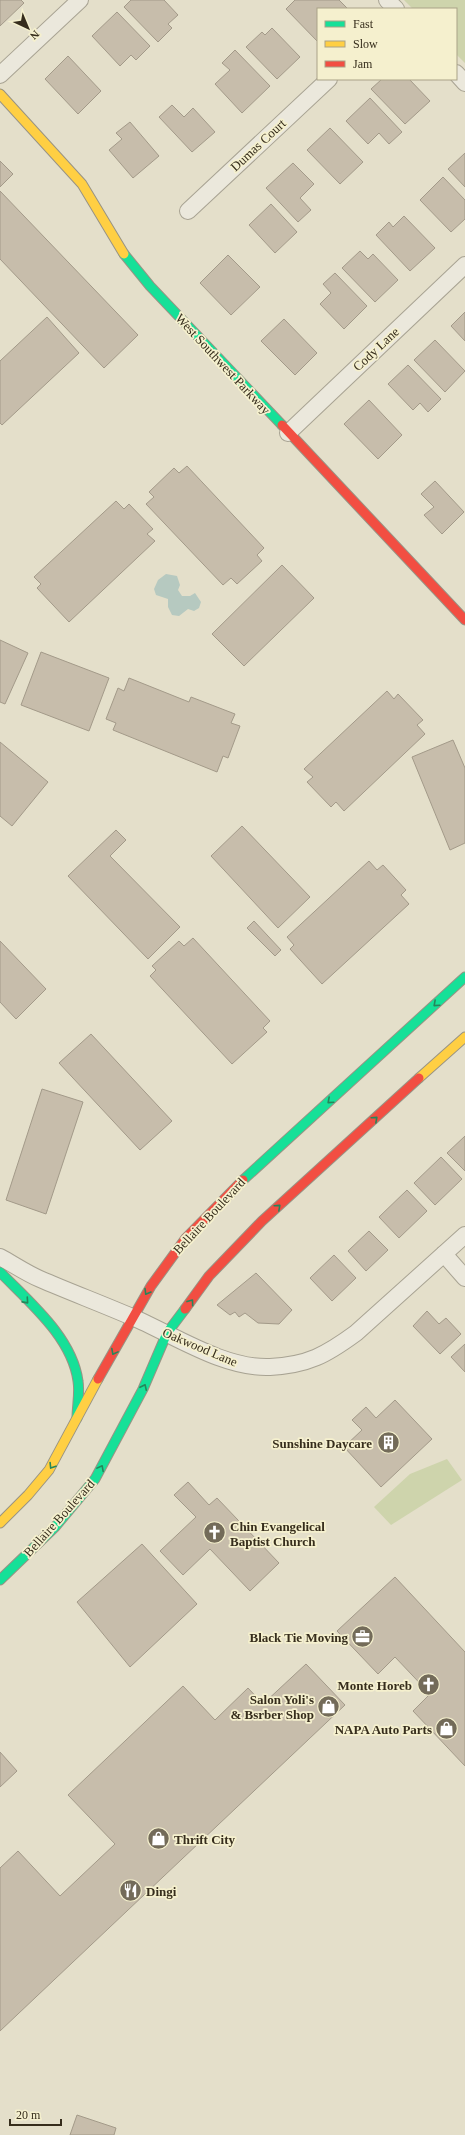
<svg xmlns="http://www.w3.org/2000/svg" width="465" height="2135" viewBox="0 0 465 2135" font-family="'Times New Roman',serif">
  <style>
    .green { fill: #ced4ac }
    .water { fill: #b6c9c0 }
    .building { fill: #c7bdab; stroke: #a39a89 }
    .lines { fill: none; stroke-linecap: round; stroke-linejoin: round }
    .street-casing { stroke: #a8a393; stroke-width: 18 }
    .fast-casing { stroke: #989384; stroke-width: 11 }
    .slow-casing { stroke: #989384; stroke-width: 11 }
    .jam-casing { stroke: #989384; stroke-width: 11 }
    .street { stroke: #ebe8dc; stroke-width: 16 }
    .fast { stroke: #16e098; stroke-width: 9 }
    .slow { stroke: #ffcf43; stroke-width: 9 }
    .jam { stroke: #f24e42; stroke-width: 9 }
    .oneway { stroke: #26865a }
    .labels { text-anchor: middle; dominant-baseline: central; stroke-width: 3.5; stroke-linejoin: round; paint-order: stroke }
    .street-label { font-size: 13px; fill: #362d1c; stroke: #f5f0ce }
    .poi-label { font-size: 13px; font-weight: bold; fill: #362d1c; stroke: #f5f0ce; text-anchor: end }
  </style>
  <rect width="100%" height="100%" fill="#e4dfca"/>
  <g class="green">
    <polygon points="404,0 465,0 465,63 456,54 456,9 413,9"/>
    <polygon points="447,1459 462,1480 391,1525 374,1507 410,1474"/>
  </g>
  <polygon class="water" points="166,574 177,576 180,585 178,590 182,596 190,596 195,593 201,602 199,608 194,611 188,609 179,616 172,615 168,607 168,599 156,595 154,589 158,580"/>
  <g class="building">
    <polygon points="0,0 21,0 24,3 0,26"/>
    <polygon points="131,0 164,0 178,15 168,24 172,28 158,42 124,7"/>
    <polygon points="295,0 339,0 348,9 318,9 318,42 286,9"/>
    <polygon points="117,12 150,46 136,60 131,55 120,66 92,36"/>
    <polygon points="272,28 300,57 277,79 246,47 262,32 265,35"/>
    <polygon points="235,50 270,86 242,113 215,84 230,70 222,63"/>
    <polygon points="68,56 101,91 78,114 45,79"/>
    <polygon points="382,79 409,79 430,101 405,124 371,89"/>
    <polygon points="370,98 402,132 389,144 379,133 368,144 346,121"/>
    <polygon points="172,105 184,117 193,108 215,132 192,152 159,117"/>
    <polygon points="130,122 159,156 133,178 109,150 122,139 116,133"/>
    <polygon points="330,128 363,162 340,184 307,150"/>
    <polygon points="465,153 465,187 448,169"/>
    <polygon points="0,161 13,174 0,187"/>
    <polygon points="293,163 314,184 300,198 311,210 298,222 266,188"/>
    <polygon points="443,177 465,200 465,219 451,232 420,200"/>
    <polygon points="0,191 138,335 104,368 0,259"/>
    <polygon points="271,204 297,232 275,253 249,225"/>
    <polygon points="404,216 435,248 410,271 376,235 389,222 393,227"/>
    <polygon points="360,251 368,259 373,254 398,280 375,302 342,268"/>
    <polygon points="228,255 260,287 231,315 200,283"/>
    <polygon points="335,273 367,306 344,329 320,304 331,293 323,284"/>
    <polygon points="465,312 465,341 451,326"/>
    <polygon points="47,317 79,353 2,425 0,423 0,361"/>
    <polygon points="284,319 317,353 295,375 261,341"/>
    <polygon points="435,340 465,371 445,392 414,360"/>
    <polygon points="408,365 441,399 428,412 420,403 413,410 388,384"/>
    <polygon points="369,400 402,435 378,459 344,424"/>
    <polygon points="187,466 264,548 257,555 262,561 237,584 231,578 223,585 146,504 154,497 149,492 174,468 179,473"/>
    <polygon points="435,481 464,512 442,534 424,515 434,507 421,494"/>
    <polygon points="116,501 124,509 129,504 153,529 147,534 155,541 69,622 37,588 41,584 34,577"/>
    <polygon points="282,565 314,598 244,666 212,634"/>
    <polygon points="0,640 28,653 5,704 0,702"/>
    <polygon points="41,652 109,678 89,731 21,705"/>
    <polygon points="129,678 189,702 191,697 235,714 231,723 240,726 228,758 223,756 217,772 113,730 116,723 106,719 118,688 124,691"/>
    <polygon points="387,691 394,699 398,694 423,720 417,725 425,734 344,811 336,802 331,807 307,782 313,777 304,769"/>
    <polygon points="453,740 465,768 465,843 450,850 412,757"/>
    <polygon points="0,742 48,782 12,826 0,816"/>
    <polygon points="242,826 310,897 278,928 211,856"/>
    <polygon points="116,830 126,840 110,856 180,927 148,959 68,876"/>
    <polygon points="369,861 377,870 383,865 406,890 401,895 409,904 322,984 290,949 294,945 287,937"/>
    <polygon points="254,921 281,950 275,956 247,928"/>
    <polygon points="193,938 270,1021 263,1028 267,1032 232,1064 150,976 156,970 152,966 179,941 184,946"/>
    <polygon points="0,941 46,989 16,1019 0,1002"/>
    <polygon points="91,1034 172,1121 140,1150 59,1063"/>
    <polygon points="42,1089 83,1102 46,1214 6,1200"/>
    <polygon points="465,1136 465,1171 447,1153"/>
    <polygon points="441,1157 462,1179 435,1205 414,1183"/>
    <polygon points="407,1190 427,1211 399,1238 379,1217"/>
    <polygon points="369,1231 388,1250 366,1271 348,1251"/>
    <polygon points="334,1255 356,1278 332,1301 310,1278"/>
    <polygon points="256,1273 292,1310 279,1324 258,1323 245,1313 239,1317 235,1312 230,1315 217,1305"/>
    <polygon points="427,1311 439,1324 446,1318 461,1334 440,1354 413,1326"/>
    <polygon points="465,1344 465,1372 451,1357"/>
    <polygon points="395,1400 432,1439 381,1487 344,1447 362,1430 352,1420 366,1407 376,1418"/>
    <polygon points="188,1482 209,1505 217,1498 279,1563 250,1591 210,1549 183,1575 160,1551 196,1517 174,1495"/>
    <polygon points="142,1544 197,1604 130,1667 77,1602"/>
    <polygon points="395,1577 465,1652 465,1766 413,1711 430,1694 395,1657 378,1674 337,1631"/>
    <polygon points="306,1664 345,1705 0,2031 0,1868 18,1851 60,1896 115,1844 68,1795 183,1686 215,1720 248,1688 263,1704"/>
    <polygon points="0,1752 17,1771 0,1787"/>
    <polygon points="77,2115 116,2128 114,2135 70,2135"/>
  </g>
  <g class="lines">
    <defs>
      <g id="street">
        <polyline points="387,0 396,9"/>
        <polyline points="456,73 465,83"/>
        <polyline points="0,75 80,0"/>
        <polyline points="188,211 329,79"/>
        <polyline points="288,433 465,265"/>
        <polyline points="444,1254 465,1278"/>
        <path d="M0 1257C13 1264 26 1273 40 1279 70 1292 102 1304 132 1317 174 1335 224 1369 270 1367 308 1365 326 1355 356 1333L465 1235"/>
      </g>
      <g id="fast">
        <polyline points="124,254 150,286 282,425"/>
        <polyline points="243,1180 465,977"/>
        <path d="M0 1272C29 1302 72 1337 78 1381 80 1393 77 1406 77 1418"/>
        <polyline points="0,1580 55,1527 95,1479 143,1389 167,1333 185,1309"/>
      </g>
      <g id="slow">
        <polyline points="0,94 82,184 124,254"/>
        <polyline points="419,1078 465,1037"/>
        <polyline points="0,1523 28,1495 49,1470 98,1379"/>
      </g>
      <g id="jam">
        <polyline points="282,425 465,620"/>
        <polyline points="185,1309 209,1276 262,1221 419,1078"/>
        <polyline points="98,1379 151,1286 186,1238 243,1180"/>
      </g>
    </defs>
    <use href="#street" class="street-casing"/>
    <use href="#fast" class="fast-casing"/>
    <use href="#slow" class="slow-casing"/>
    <use href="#jam" class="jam-casing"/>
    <use href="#street" class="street"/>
    <use href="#fast" class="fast"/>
    <use href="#slow" class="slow"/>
    <use href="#jam" class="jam"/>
  </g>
  <defs><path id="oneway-chevron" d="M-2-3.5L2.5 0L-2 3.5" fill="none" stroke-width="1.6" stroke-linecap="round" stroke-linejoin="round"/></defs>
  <g class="oneway">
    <use href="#oneway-chevron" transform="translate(436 1004) rotate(138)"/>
    <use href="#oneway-chevron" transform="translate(330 1101) rotate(138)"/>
    <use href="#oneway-chevron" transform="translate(375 1119) rotate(-42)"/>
    <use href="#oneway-chevron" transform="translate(278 1207) rotate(-42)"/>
    <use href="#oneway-chevron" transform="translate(147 1292) rotate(121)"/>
    <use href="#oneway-chevron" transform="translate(26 1301) rotate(48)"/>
    <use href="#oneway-chevron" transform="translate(191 1302) rotate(-54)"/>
    <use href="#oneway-chevron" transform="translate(114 1352) rotate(118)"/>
    <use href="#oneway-chevron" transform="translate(144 1387) rotate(-65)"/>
    <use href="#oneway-chevron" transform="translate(52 1466) rotate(122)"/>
    <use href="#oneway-chevron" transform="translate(101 1468) rotate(-62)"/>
  </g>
  <defs>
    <symbol id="building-disc" viewBox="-11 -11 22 22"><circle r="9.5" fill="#736b59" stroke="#f5f0ce"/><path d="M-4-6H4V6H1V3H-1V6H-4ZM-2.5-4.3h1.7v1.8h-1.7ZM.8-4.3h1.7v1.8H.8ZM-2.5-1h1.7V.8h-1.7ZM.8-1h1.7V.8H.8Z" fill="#fff"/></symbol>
    <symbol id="church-disc" viewBox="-11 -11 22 22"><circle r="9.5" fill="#736b59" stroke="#f5f0ce"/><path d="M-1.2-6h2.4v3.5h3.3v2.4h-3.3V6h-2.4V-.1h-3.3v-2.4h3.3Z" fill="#fff"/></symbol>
    <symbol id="office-disc" viewBox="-11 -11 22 22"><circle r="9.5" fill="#736b59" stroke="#f5f0ce"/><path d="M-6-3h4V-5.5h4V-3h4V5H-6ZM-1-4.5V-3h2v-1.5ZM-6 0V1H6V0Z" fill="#fff"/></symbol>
    <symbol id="shop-disc" viewBox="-11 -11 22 22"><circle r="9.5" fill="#736b59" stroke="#f5f0ce"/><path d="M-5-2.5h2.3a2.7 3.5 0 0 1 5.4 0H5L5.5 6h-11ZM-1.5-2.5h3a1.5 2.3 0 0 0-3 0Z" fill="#fff"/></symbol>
    <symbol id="restaurant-disc" viewBox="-11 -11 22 22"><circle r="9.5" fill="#736b59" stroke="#f5f0ce"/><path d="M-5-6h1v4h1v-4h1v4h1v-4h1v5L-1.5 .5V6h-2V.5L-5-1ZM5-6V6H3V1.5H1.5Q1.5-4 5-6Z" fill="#fff"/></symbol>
  </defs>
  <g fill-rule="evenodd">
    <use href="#building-disc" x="376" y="1430" width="25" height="25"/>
    <use href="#church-disc" x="202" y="1520" width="25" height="25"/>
    <use href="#office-disc" x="350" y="1624" width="25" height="25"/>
    <use href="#church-disc" x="416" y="1672" width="25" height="25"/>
    <use href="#shop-disc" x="316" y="1694" width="25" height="25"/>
    <use href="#shop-disc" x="434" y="1716" width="25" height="25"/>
    <use href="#shop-disc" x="146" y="1826" width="25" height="25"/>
    <use href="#restaurant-disc" x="118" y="1878" width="25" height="25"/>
  </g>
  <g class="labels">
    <g class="street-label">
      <text transform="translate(258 145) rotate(-43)">Dumas Court</text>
      <text transform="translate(376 349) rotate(-43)">Cody Lane</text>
      <text transform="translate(223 364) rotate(47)">West Southwest Parkway</text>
      <text transform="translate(209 1216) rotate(-47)">Bellaire Boulevard</text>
      <text transform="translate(200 1347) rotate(23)">Oakwood Lane</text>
      <text transform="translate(59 1518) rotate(-48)">Bellaire Boulevard</text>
    </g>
    <g class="poi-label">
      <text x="372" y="1443">Sunshine Daycare</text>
      <text x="230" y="1526" text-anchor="start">Chin Evangelical<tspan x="230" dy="15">Baptist Church</tspan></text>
      <text x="348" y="1637">Black Tie Moving</text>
      <text x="412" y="1685">Monte Horeb</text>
      <text x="314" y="1699">Salon Yoli's<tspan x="314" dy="15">&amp; Bsrber Shop</tspan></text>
      <text x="432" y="1729">NAPA Auto Parts</text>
      <text x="174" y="1839" text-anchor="start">Thrift City</text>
      <text x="146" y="1891" text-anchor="start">Dingi</text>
    </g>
  </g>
  <rect x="317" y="8" width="140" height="72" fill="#f5f0ce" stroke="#a9a287"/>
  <rect x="325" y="21" width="20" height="6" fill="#16e098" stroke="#a9a287"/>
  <text x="353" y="28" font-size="12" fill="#362d1c">Fast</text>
  <rect x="325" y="41" width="20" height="6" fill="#ffcf43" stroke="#a9a287"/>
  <text x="353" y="48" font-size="12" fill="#362d1c">Slow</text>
  <rect x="325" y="61" width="20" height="6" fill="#f24e42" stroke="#a9a287"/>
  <text x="353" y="68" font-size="12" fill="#362d1c">Jam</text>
  <g transform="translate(28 28) rotate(136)" stroke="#f5f0ce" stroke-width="3" paint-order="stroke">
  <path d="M0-3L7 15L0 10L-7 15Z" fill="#362d1c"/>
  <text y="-6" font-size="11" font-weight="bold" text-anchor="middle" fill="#362d1c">N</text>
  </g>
  <path d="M10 2119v6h51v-6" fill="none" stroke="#362d1c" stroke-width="2"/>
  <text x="16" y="2119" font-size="12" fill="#362d1c" stroke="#f5f0ce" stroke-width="3" paint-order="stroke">20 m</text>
</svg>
